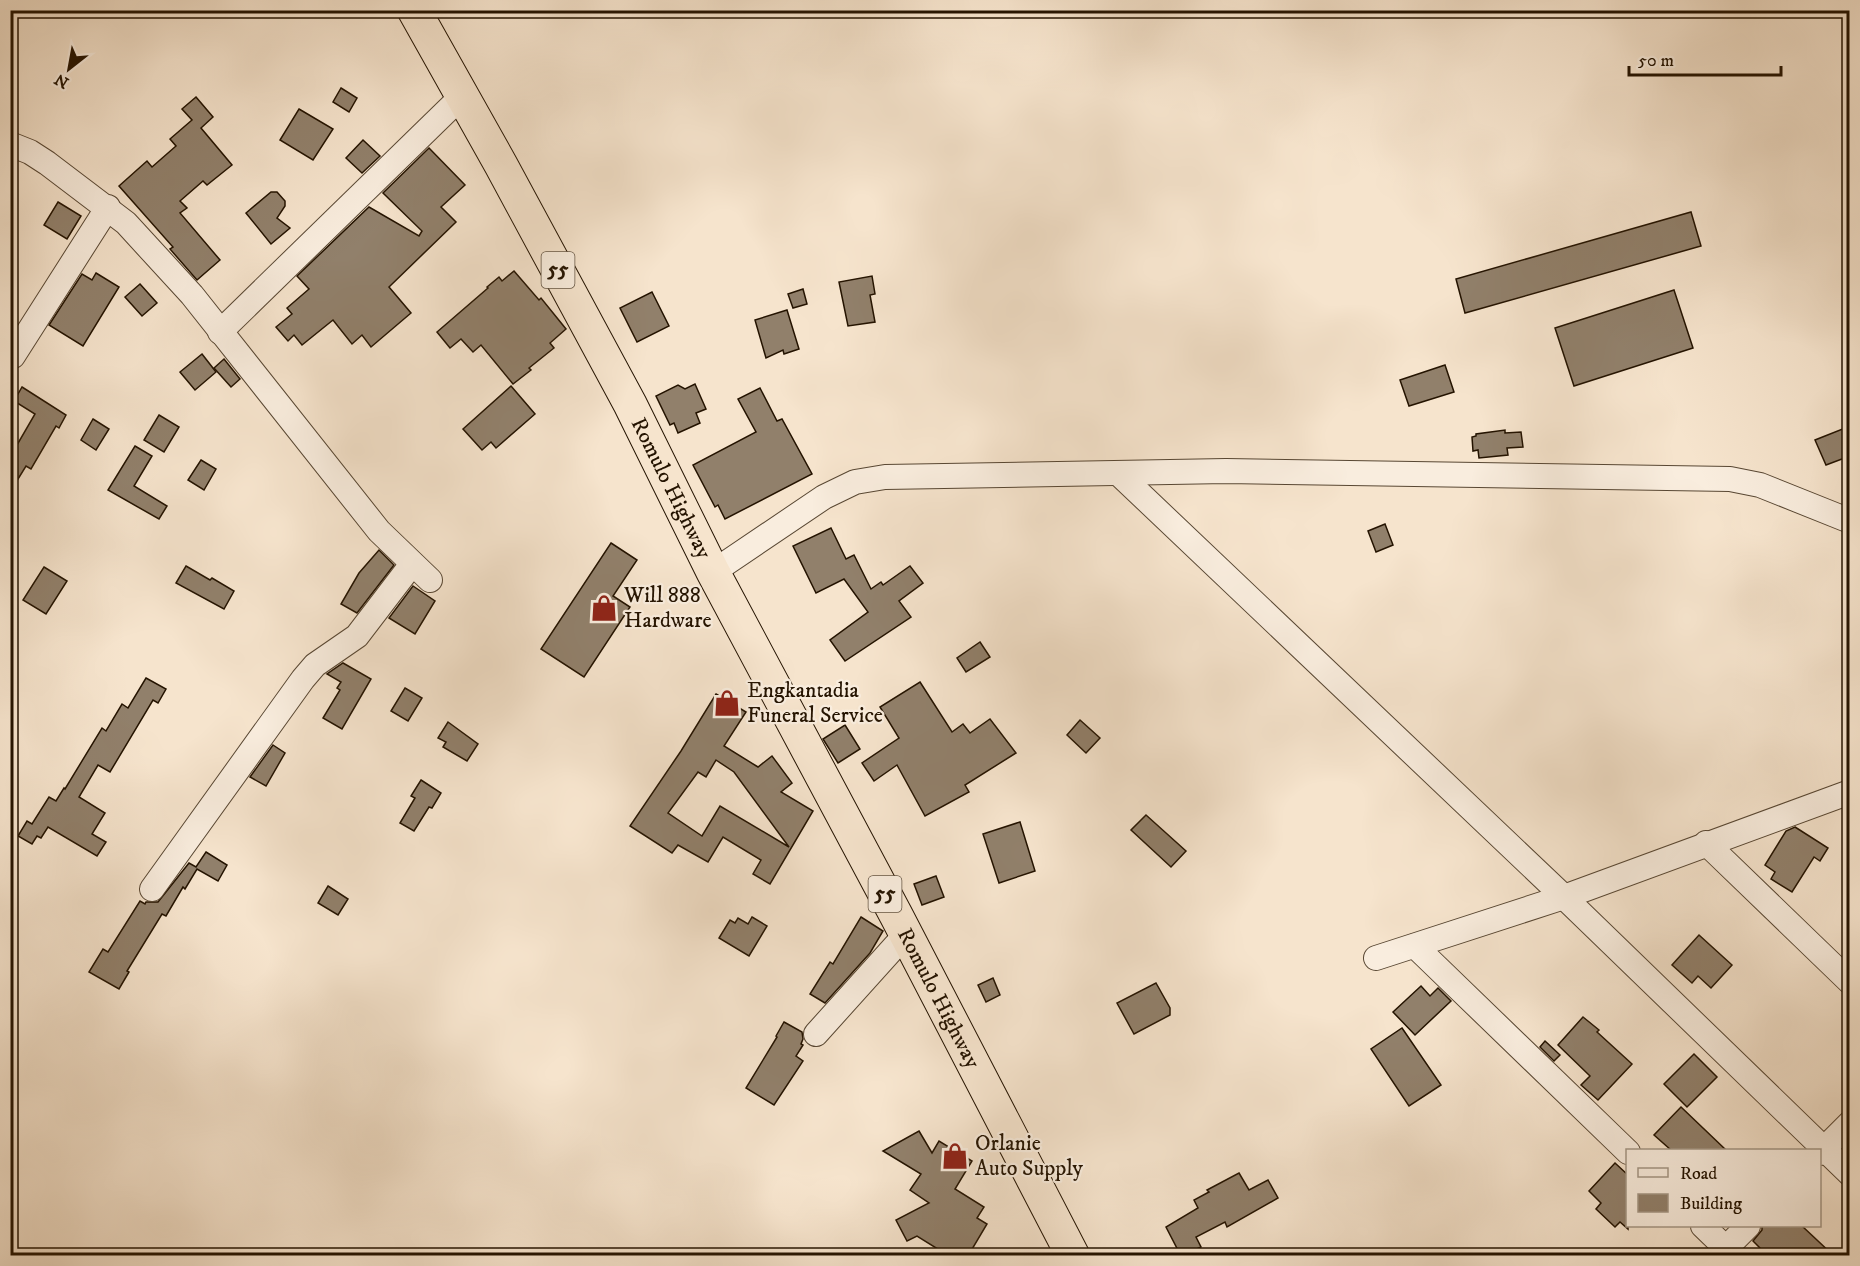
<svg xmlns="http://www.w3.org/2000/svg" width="1860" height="1266" viewBox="0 0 1860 1266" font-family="'IM FELL DW Pica',serif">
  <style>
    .building { fill: #91806b; stroke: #241300; stroke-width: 1.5; fill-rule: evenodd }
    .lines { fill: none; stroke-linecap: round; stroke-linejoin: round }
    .minor-casing { stroke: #584733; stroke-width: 26 }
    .highway-casing { stroke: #241300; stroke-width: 35 }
    .minor { stroke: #f9edde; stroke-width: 24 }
    .highway { stroke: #f6e4cd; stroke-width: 33 }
    .labels { text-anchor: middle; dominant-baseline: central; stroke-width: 4.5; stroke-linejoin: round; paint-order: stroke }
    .shield { fill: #f9edde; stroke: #645443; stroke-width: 1.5 }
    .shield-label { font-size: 21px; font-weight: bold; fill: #241300 }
    .street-label { font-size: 22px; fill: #241300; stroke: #f9edde }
    .poi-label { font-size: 22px; fill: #241300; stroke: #f9edde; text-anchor: start }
  </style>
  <rect width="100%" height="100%" fill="#f6e4cd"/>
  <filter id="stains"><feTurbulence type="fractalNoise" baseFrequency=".00333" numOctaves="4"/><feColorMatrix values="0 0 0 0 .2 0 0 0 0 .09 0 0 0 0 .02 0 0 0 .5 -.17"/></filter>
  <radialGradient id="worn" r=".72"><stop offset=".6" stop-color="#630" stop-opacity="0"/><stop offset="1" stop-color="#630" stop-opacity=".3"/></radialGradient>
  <g class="building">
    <polygon points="341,88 357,98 349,112 333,102"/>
    <polygon points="196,97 213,117 201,128 232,165 207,185 203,181 180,201 187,208 180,213 220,260 197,280 170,249 173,247 119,186 147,161 152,167 176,146 170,139 192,120 182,109"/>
    <polygon points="299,109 333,129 313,160 280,140"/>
    <polygon points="363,140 380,156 362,173 346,158"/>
    <polygon points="429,148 465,185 441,207 456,222 389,287 411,313 371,347 362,335 352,344 333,320 302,345 294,335 288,341 276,327 292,314 287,308 309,289 297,276 369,207 419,236 422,231 383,193"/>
    <polygon points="271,192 277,192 285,201 285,206 277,218 290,228 271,244 246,213"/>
    <polygon points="58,202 81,216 67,239 44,225"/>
    <polygon points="1691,212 1701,246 1465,313 1456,279"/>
    <polygon points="514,271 539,300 541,298 566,329 550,343 554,348 529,368 531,370 513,384 481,345 473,352 461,339 450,348 437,332 488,288 487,287 499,277 502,281"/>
    <polygon points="96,273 119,287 83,346 49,325 82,274 92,280"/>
    <polygon points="872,276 875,294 870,295 875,322 848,326 839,282"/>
    <polygon points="140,284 157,303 142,316 125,297"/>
    <polygon points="803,289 807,304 793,308 788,294"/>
    <polygon points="1674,290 1693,348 1574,386 1555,328"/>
    <polygon points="652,292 669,326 637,342 620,308"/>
    <polygon points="787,310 799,349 784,354 783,350 766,358 755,320"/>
    <polygon points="202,354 216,372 195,390 180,372"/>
    <polygon points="224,359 240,379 231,387 214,368"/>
    <polygon points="1445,365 1454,392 1409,406 1400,380"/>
    <polygon points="695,384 706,409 696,413 700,423 678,433 674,423 670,425 656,396 678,385 685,389"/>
    <polygon points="511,386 535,414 496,448 491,442 482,450 463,429"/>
    <polygon points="22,387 66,415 59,428 56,426 31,469 26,466 10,492 10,457 35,414 14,401"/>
    <polygon points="760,388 777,421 782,419 812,474 725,519 718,505 715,507 693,465 756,432 738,399"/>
    <polygon points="159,415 179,427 164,452 144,440"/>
    <polygon points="93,419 109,429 96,450 81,440"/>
    <polygon points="1850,426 1850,456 1826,465 1815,440"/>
    <polygon points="1505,430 1505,433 1521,432 1523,447 1507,448 1508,455 1479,458 1478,450 1473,451 1472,437 1476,436 1476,434"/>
    <polygon points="135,446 152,456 134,486 167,506 159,519 108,490"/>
    <polygon points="201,460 216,469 204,490 188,480"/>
    <polygon points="1385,524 1393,545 1376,552 1368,531"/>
    <polygon points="831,528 846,559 854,555 871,589 881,582 883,585 910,566 923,583 899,601 911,617 845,661 830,640 868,612 844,579 816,593 793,546"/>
    <polygon points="611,543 637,560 613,596 630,607 584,677 541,649"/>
    <polygon points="379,550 394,565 357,613 341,604 359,573"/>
    <polygon points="186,566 210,580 212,578 234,591 224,609 176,583"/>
    <polygon points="44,567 67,581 46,614 23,600"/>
    <polygon points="413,586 435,601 415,634 389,618"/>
    <polygon points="980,642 990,657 966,672 957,658"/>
    <polygon points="343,663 371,679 342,729 323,718 340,690 337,688 341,682 327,674"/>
    <polygon points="146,678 166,689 158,703 153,700 110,772 98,765 79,797 105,813 92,834 106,842 97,856 48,827 41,838 37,836 32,844 18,836 27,821 32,824 49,797 56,801 64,788 65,789 102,728 106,731 122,704 128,708"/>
    <polygon points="920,682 952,732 963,724 970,733 990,719 1016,753 965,785 969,792 925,816 897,765 874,781 862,763 899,738 880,707"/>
    <polygon points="405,688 422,698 408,721 391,711"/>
    <path d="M716 694 746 712 724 746 758 767 772 756 792 783 781 792 813 811 770 884 753 874 761 860 723 837 708 862 678 845 672 853 630 826 681 751ZM716 760 734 772 789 847 720 806 702 836 668 813 698 772 706 777Z"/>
    <polygon points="1080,720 1100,738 1086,753 1067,735"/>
    <polygon points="448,722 478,744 467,761 443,747 446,742 438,738"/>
    <polygon points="845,725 860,749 838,763 823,739"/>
    <polygon points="273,745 285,753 266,786 250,777"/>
    <polygon points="421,780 441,793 432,808 429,807 414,831 400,823 415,798 411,796"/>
    <polygon points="1146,815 1186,851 1171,867 1131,830"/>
    <polygon points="1020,822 1035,871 999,883 983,834"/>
    <polygon points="1795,827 1828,848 1820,861 1814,857 1792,892 1771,879 1775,872 1765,865 1786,831"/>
    <polygon points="206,852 227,865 218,881 197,869 185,889 183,887 166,916 162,914 127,971 129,972 119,989 89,972 103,949 108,952 140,901 145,904 146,902 158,902 189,863 196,867"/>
    <polygon points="936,876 944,897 922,905 914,884"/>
    <polygon points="328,886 348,899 338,915 318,903"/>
    <polygon points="752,917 767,926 749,956 719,938 730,920 735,923 738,918 748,924"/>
    <polygon points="861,917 883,931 870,953 825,1003 810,994 830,962 833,964"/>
    <polygon points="1699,935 1732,965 1711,988 1698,976 1692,983 1672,965"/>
    <polygon points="993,978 1000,995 986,1002 978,985"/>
    <polygon points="1156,983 1170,1008 1170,1015 1134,1034 1117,1003"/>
    <polygon points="1421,986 1430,996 1438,988 1451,1001 1415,1035 1393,1012"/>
    <polygon points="1583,1017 1599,1030 1597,1032 1632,1064 1598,1100 1581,1085 1590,1076 1558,1045"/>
    <polygon points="784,1022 802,1032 803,1039 801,1044 803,1045 796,1056 803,1061 774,1105 746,1088 777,1037 776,1036"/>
    <polygon points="1402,1028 1441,1085 1409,1106 1371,1049"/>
    <polygon points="1545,1041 1560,1055 1554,1061 1540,1047"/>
    <polygon points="1694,1054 1717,1077 1687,1107 1664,1084"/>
    <polygon points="1681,1107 1726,1150 1671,1150 1654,1135"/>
    <polygon points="919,1131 932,1153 939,1141 972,1161 955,1189 984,1207 977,1218 987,1224 968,1256 949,1256 917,1236 907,1241 896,1220 929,1203 910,1190 921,1174 883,1151"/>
    <polygon points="1615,1163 1628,1175 1628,1229 1620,1222 1615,1227 1596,1209 1601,1203 1589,1191"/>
    <polygon points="1239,1173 1249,1190 1268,1180 1278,1198 1227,1227 1225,1222 1196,1237 1201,1247 1181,1256 1166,1227 1198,1208 1194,1200 1209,1192 1207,1190"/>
    <polygon points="1762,1226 1802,1226 1834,1256 1768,1256 1753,1241 1762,1230"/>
  </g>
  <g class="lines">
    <defs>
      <g id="minor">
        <polyline points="10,144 30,152 47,163 126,223 192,295 379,531 430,580"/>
        <polyline points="220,332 461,97"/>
        <polyline points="13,356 108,207"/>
        <polyline points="1118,473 1564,897 1850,1174"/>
        <polyline points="713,572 824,497 855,482 885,477 1226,471 1730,479 1760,485 1850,521"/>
        <polyline points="1706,843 1850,982"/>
        <polyline points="152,889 303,679 315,665 357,636 412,564"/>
        <polyline points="1415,946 1628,1152"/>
        <polyline points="1376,958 1564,897 1850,792"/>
        <polyline points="816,1034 906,934"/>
        <polyline points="1820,1153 1850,1123"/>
        <polyline points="1703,1226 1734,1256"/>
        <polyline points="1726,1248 1748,1226"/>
      </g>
      <g id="highway">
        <path id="s1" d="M414 10 501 165 630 404 713 572 896 915 1073 1256"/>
      </g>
    </defs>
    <use href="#minor" class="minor-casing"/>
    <use href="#highway" class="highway-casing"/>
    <use href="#minor" class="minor"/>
    <use href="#highway" class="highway"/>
  </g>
  <defs>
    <symbol id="shop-bare" viewBox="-9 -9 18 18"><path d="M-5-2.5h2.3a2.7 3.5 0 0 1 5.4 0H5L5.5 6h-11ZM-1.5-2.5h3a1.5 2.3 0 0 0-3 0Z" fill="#8f2418" stroke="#f9edde" stroke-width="2.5" paint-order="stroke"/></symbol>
  </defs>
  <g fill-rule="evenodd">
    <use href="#shop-bare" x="585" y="589" width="38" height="38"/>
    <use href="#shop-bare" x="708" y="684" width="38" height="38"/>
    <use href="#shop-bare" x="936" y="1137" width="38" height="38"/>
  </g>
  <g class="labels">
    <g class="shield">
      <rect x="541.5" y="252" width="33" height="36" rx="4.5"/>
      <rect x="868.5" y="876" width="33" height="36" rx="4.5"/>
    </g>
    <g class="shield-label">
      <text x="558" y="270">55</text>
      <text x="885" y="894">55</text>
    </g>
    <g class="street-label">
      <text stroke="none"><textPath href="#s1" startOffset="543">Romulo Highway</textPath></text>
      <text stroke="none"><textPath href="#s1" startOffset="1119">Romulo Highway</textPath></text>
    </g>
    <g class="poi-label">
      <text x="624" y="595">Will 888<tspan x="624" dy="25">Hardware</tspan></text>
      <text x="747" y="690">Engkantadia<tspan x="747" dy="25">Funeral Service</tspan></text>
      <text x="975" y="1143">Orlanie<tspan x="975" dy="25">Auto Supply</tspan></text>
    </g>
  </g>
  <rect width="1860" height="1266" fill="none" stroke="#f6e4cd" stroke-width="36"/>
  <rect x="12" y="12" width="1836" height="1242" fill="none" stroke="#241300" stroke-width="3"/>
  <rect x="18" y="18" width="1824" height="1230" fill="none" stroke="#241300" stroke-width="1.5"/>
  <rect x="1626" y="1149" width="195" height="78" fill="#f9edde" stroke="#a49685" stroke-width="1.5"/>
  <rect x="1638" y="1168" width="30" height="9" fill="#f9edde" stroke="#a49685" stroke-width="1.5"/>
  <text x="1680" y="1179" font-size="18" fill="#241300">Road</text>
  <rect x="1638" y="1194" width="30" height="18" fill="#91806b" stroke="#a49685" stroke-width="1.5"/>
  <text x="1680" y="1209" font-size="18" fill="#241300">Building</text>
  <g transform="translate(69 69) rotate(211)" stroke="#f9edde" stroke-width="4.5" paint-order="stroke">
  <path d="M0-4.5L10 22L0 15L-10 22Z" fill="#241300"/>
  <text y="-9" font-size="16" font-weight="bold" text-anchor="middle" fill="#241300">N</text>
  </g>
  <path d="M1629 66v9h152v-9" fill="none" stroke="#241300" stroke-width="3"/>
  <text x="1638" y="66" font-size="18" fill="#241300" stroke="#f9edde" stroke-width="4.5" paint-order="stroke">50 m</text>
  <rect width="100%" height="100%" filter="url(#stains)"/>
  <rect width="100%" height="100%" fill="url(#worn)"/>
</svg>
